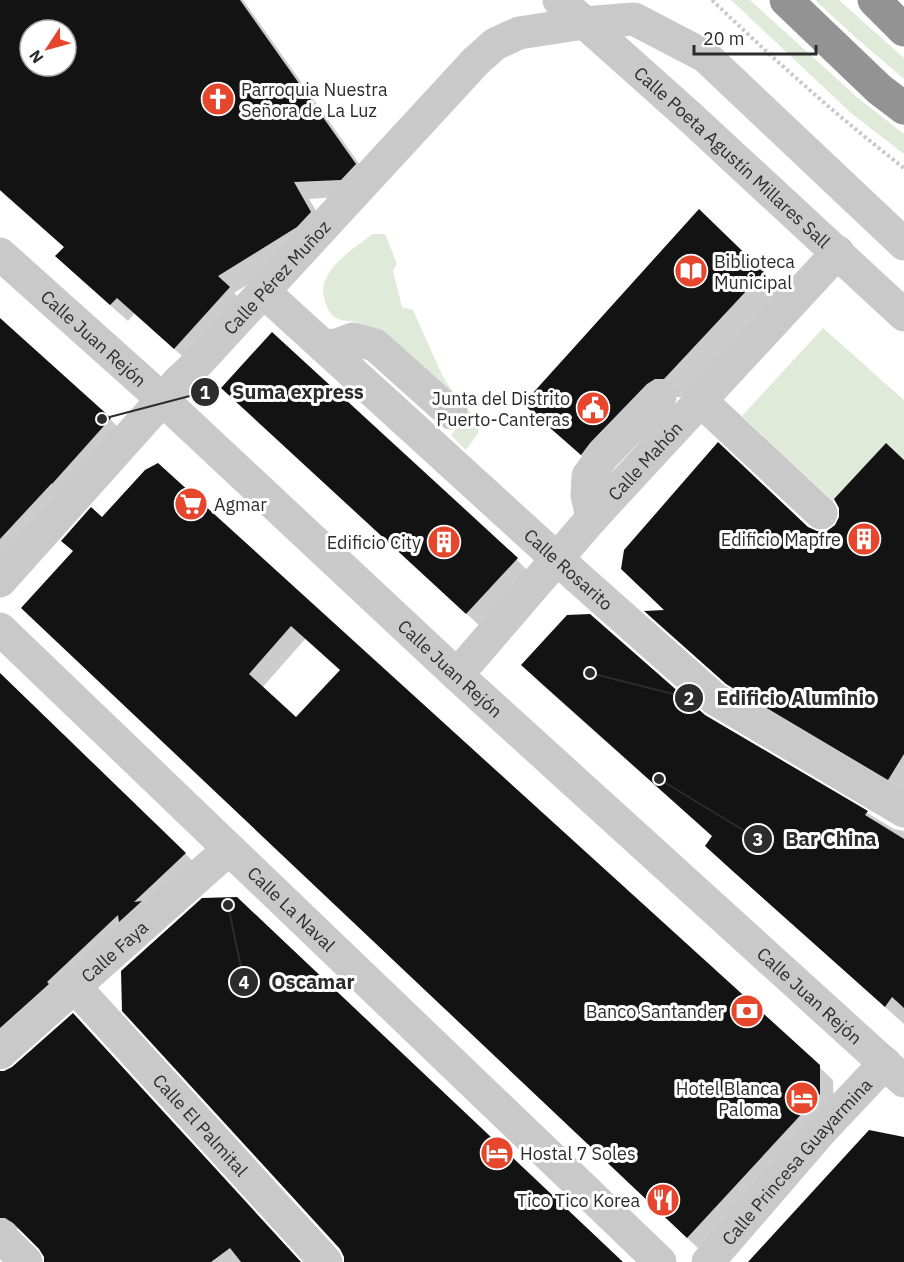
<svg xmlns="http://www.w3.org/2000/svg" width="904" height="1262" viewBox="0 0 904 1262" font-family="'IBM Plex Sans',sans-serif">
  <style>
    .green { fill: #dfead9 }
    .shadow { fill: #0003; fill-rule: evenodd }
    .building { fill: #131313; fill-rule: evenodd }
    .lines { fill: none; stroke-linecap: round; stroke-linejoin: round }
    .path { stroke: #c9c9c9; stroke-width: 4; stroke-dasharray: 3 3; stroke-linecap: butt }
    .minor { stroke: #c9c9c9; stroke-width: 33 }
    .highway { stroke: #939393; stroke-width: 33 }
    .labels { text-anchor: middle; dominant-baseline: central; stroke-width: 6; stroke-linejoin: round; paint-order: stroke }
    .poi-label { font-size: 18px; fill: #2c2c2c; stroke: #fff; text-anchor: end }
    .street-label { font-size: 18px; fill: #2c2c2c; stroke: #fff }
    .leader { fill: none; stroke: #2c2c2c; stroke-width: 2 }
    .callout-dot { fill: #2c2c2c; stroke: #fff; stroke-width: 2 }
    .mark-label { font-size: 18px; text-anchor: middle; font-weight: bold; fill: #fff }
    .callout-label { font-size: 20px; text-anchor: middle; font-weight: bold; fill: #2c2c2c; stroke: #fff; stroke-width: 6; stroke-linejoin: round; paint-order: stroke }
  </style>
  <rect width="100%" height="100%" fill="#fff"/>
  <g class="green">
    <polygon points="731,0 750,0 858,98 904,134 904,154 852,114"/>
    <polygon points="815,0 839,0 904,58 904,79 855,37"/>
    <path d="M373 234H385L397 264 393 271 402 307 413 310 443 377 455 395 468 409 479 424 478 433 466 450 451 435 468 416 371 329C367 327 363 324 359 323 351 320 343 322 336 318 329 313 326 306 324 298 317 271 354 248 373 234Z"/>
    <polygon points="823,328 904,400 904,460 885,444 833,501 742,416"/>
  </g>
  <g class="shadow">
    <path d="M0 0H243L372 182 358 196 309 199 328 230 314 244 234 293 246 305 192 365 135 313 128 321 74 273 57 256 65 248 0 191ZM30 30H66V66H30Z"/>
    <polygon points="699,211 781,291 683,397 674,397 600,472 543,422 525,404"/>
    <polygon points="0,319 110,419 128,437 0,574"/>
    <polygon points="236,401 516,559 530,573 481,627"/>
    <polygon points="904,463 904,795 746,701 663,628 647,612 667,611 807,528 816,533 826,533 835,527"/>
    <path d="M146 471 818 1066 833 1080 834 1108 701 1251 36 621 102 519ZM306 638 341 670 296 720 262 688Z"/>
    <polygon points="523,665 704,716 894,829 904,831 904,1024 725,864 707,846 713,837 540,683"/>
    <polygon points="0,675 197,865 0,1049"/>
    <polygon points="0,1072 300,1262 46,1262 46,1257 41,1248 26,1234 18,1229 7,1229 0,1233"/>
  </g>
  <g class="building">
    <path d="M0 0H240L356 164 341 180 294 182 311 212 297 227 218 276 230 287 174 349 117 298 110 305 55 256 64 247 0 190ZM30 30H66V66H30Z"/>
    <polygon points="699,209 764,272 664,379 655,379 647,384 590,443 581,455 523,404"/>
    <polygon points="0,318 111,418 52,484 52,483 0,539"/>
    <polygon points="272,332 518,558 466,614 221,388"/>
    <polygon points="718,442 808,527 817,531 827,531 835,525 839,517 839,508 834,499 886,443 904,460 904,754 888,780 726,684 644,611 664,610 621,569 624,550"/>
    <path d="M158 463 820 1065V1094L687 1238 21 608 73 551 61 541 91 507 102 517 145 470ZM291 626 340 670 296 717 249 674Z"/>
    <polygon points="590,614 705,715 868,811 865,815 904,839 904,1008 892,997 885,1007 736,874 705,846 712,836 521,665 567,615"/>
    <polygon points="0,673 186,853 134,902 142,901 119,922 118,915 47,982 49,984 0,1028"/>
    <polygon points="237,897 530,1174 623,1262 344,1262 344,1257 340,1249 122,1011 121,971 202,898"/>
    <polygon points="73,1013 301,1262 241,1262 230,1248 211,1262 44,1262 44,1257 39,1249 13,1223 5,1218 0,1218 0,1071 4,1071 12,1067"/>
    <polygon points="869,1130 904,1137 904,1262 748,1262"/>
  </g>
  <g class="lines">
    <path class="path" d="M712 0C773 59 837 116 904 168"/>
    <g class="minor">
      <path id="s1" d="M559 0 689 116 904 315"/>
      <path id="s2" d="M0 254 163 400 457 675 904 1081"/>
      <path id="s3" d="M264 292 557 559 715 699 904 811"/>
      <polyline points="323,346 337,345 353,339 375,345 451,413"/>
      <polyline points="701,401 821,513"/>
      <polyline points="592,518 587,495 588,476 603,456 660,397"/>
      <path id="s4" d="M0 581 179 381 191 370 476 61 495 44 519 33 584 23 634 19 705 56 904 244"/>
      <path id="s5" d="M0 629 660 1262"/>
      <path id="s6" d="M457 675 592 518 838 252"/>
      <path id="s7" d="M74 986 326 1262"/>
      <path id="s8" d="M0 1053 229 849"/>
      <polyline points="0,1236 26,1262"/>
      <path id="s9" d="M708 1262 821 1131 885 1063"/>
    </g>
    <g class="highway">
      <polyline points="786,0 879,89 904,108"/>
      <polyline points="874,0 904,30"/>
    </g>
  </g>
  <defs>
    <symbol id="church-disc" viewBox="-11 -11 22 22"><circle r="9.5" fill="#e6462c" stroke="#fff"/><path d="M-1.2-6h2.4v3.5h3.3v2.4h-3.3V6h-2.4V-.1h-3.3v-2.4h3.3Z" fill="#fff"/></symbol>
    <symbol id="library-disc" viewBox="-11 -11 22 22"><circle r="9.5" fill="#e6462c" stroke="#fff"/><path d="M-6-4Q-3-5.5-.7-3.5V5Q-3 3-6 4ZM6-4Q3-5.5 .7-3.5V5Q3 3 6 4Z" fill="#fff"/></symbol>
    <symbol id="civic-disc" viewBox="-11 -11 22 22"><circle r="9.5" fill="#e6462c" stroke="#fff"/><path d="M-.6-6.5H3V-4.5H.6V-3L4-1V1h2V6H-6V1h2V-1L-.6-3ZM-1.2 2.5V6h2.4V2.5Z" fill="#fff"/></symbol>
    <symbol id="supermarket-disc" viewBox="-11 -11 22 22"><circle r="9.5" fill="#e6462c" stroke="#fff"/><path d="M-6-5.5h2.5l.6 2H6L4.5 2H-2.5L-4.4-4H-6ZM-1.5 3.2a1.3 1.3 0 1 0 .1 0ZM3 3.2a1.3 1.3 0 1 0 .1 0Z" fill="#fff"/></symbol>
    <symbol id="building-disc" viewBox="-11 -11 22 22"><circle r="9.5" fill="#e6462c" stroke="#fff"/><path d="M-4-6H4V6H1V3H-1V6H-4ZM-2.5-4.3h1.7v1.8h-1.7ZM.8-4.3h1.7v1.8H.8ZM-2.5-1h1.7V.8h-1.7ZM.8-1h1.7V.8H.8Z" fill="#fff"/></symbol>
    <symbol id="bank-disc" viewBox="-11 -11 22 22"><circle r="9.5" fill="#e6462c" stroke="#fff"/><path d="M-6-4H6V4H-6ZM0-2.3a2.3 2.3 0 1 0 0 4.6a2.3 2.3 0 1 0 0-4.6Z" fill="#fff"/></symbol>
    <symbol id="hotel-disc" viewBox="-11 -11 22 22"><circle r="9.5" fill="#e6462c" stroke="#fff"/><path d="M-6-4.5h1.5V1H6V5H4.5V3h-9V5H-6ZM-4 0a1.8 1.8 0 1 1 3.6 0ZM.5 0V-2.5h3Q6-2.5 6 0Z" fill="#fff"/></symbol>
    <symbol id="restaurant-disc" viewBox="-11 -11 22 22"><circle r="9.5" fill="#e6462c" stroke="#fff"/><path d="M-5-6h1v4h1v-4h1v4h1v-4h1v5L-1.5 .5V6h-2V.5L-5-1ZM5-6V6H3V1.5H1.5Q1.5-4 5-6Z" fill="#fff"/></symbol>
  </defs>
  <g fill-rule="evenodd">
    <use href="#church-disc" x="199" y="80" width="38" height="38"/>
    <use href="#library-disc" x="672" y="252" width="38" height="38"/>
    <use href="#civic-disc" x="574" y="389" width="38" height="38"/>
    <use href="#supermarket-disc" x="172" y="485" width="38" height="38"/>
    <use href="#building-disc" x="845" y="520" width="38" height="38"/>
    <use href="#building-disc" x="425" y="523" width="38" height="38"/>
    <use href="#bank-disc" x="728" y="992" width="38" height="38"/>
    <use href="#hotel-disc" x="783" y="1079" width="38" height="38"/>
    <use href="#hotel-disc" x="478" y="1134" width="38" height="38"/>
    <use href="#restaurant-disc" x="644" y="1181" width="38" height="38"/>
  </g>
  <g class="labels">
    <g class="poi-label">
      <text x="241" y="89" text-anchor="start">Parroquia Nuestra<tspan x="241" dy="21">Señora de La Luz</tspan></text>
      <text x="714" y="261" text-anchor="start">Biblioteca<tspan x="714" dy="21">Municipal</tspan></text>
      <text x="570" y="398">Junta del Distrito<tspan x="570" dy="21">Puerto-Canteras</tspan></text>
      <text x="214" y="504" text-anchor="start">Agmar</text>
      <text x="841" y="539">Edificio Mapfre</text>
      <text x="421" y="542">Edificio City</text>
      <text x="724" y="1011">Banco Santander</text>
      <text x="779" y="1088">Hotel Blanca<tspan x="779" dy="21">Paloma</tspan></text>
      <text x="520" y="1153" text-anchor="start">Hostal 7 Soles</text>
      <text x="640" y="1200">Tico Tico Korea</text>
    </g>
    <g class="street-label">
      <text stroke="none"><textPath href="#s1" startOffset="234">Calle Poeta Agustín Millares Sall</textPath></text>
      <text stroke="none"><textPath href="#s4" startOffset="411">Calle Pérez Muñoz</textPath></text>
      <text stroke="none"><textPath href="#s2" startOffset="126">Calle Juan Rejón</textPath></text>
      <text stroke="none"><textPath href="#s6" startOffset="285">Calle Mahón</textPath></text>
      <text stroke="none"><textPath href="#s3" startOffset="412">Calle Rosarito</textPath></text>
      <text stroke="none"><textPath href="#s2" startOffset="612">Calle Juan Rejón</textPath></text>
      <text stroke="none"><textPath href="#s5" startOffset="404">Calle La Naval</textPath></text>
      <text stroke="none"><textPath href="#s8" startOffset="153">Calle Faya</textPath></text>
      <text stroke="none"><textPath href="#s2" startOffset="1098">Calle Juan Rejón</textPath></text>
      <text stroke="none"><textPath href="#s7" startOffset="188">Calle El Palmital</textPath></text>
      <text stroke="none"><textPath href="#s9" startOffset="134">Calle Princesa Guayarmina</textPath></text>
    </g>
  </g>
  <path class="leader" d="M102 419L205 392M590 673L689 698M659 779L758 839M228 905L244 982"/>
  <g class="callout-dot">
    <circle cx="102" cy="419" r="6"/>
    <circle cx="590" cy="673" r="6"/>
    <circle cx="659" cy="779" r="6"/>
    <circle cx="228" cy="905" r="6"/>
    <circle cx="205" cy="392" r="15"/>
    <circle cx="689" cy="698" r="15"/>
    <circle cx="758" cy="839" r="15"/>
    <circle cx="244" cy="982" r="15"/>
  </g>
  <g class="mark-label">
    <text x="205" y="399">1</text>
    <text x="689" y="705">2</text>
    <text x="758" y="846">3</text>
    <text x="244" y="989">4</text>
  </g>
  <g class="callout-label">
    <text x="298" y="399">Suma express</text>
    <text x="796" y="705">Edificio Aluminio</text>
    <text x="831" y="846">Bar China</text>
    <text x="313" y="989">Oscamar</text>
  </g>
  <g transform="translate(48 48) rotate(234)"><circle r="28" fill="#ffffff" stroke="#ababab" stroke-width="1.5"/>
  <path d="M0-4.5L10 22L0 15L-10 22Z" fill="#e6462c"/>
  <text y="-9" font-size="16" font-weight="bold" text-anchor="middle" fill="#2c2c2c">N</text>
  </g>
  <path d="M694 45v9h122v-9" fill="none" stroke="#2c2c2c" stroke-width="3"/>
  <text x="703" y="45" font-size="18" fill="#2c2c2c" stroke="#ffffff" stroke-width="4.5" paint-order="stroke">20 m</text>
</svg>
